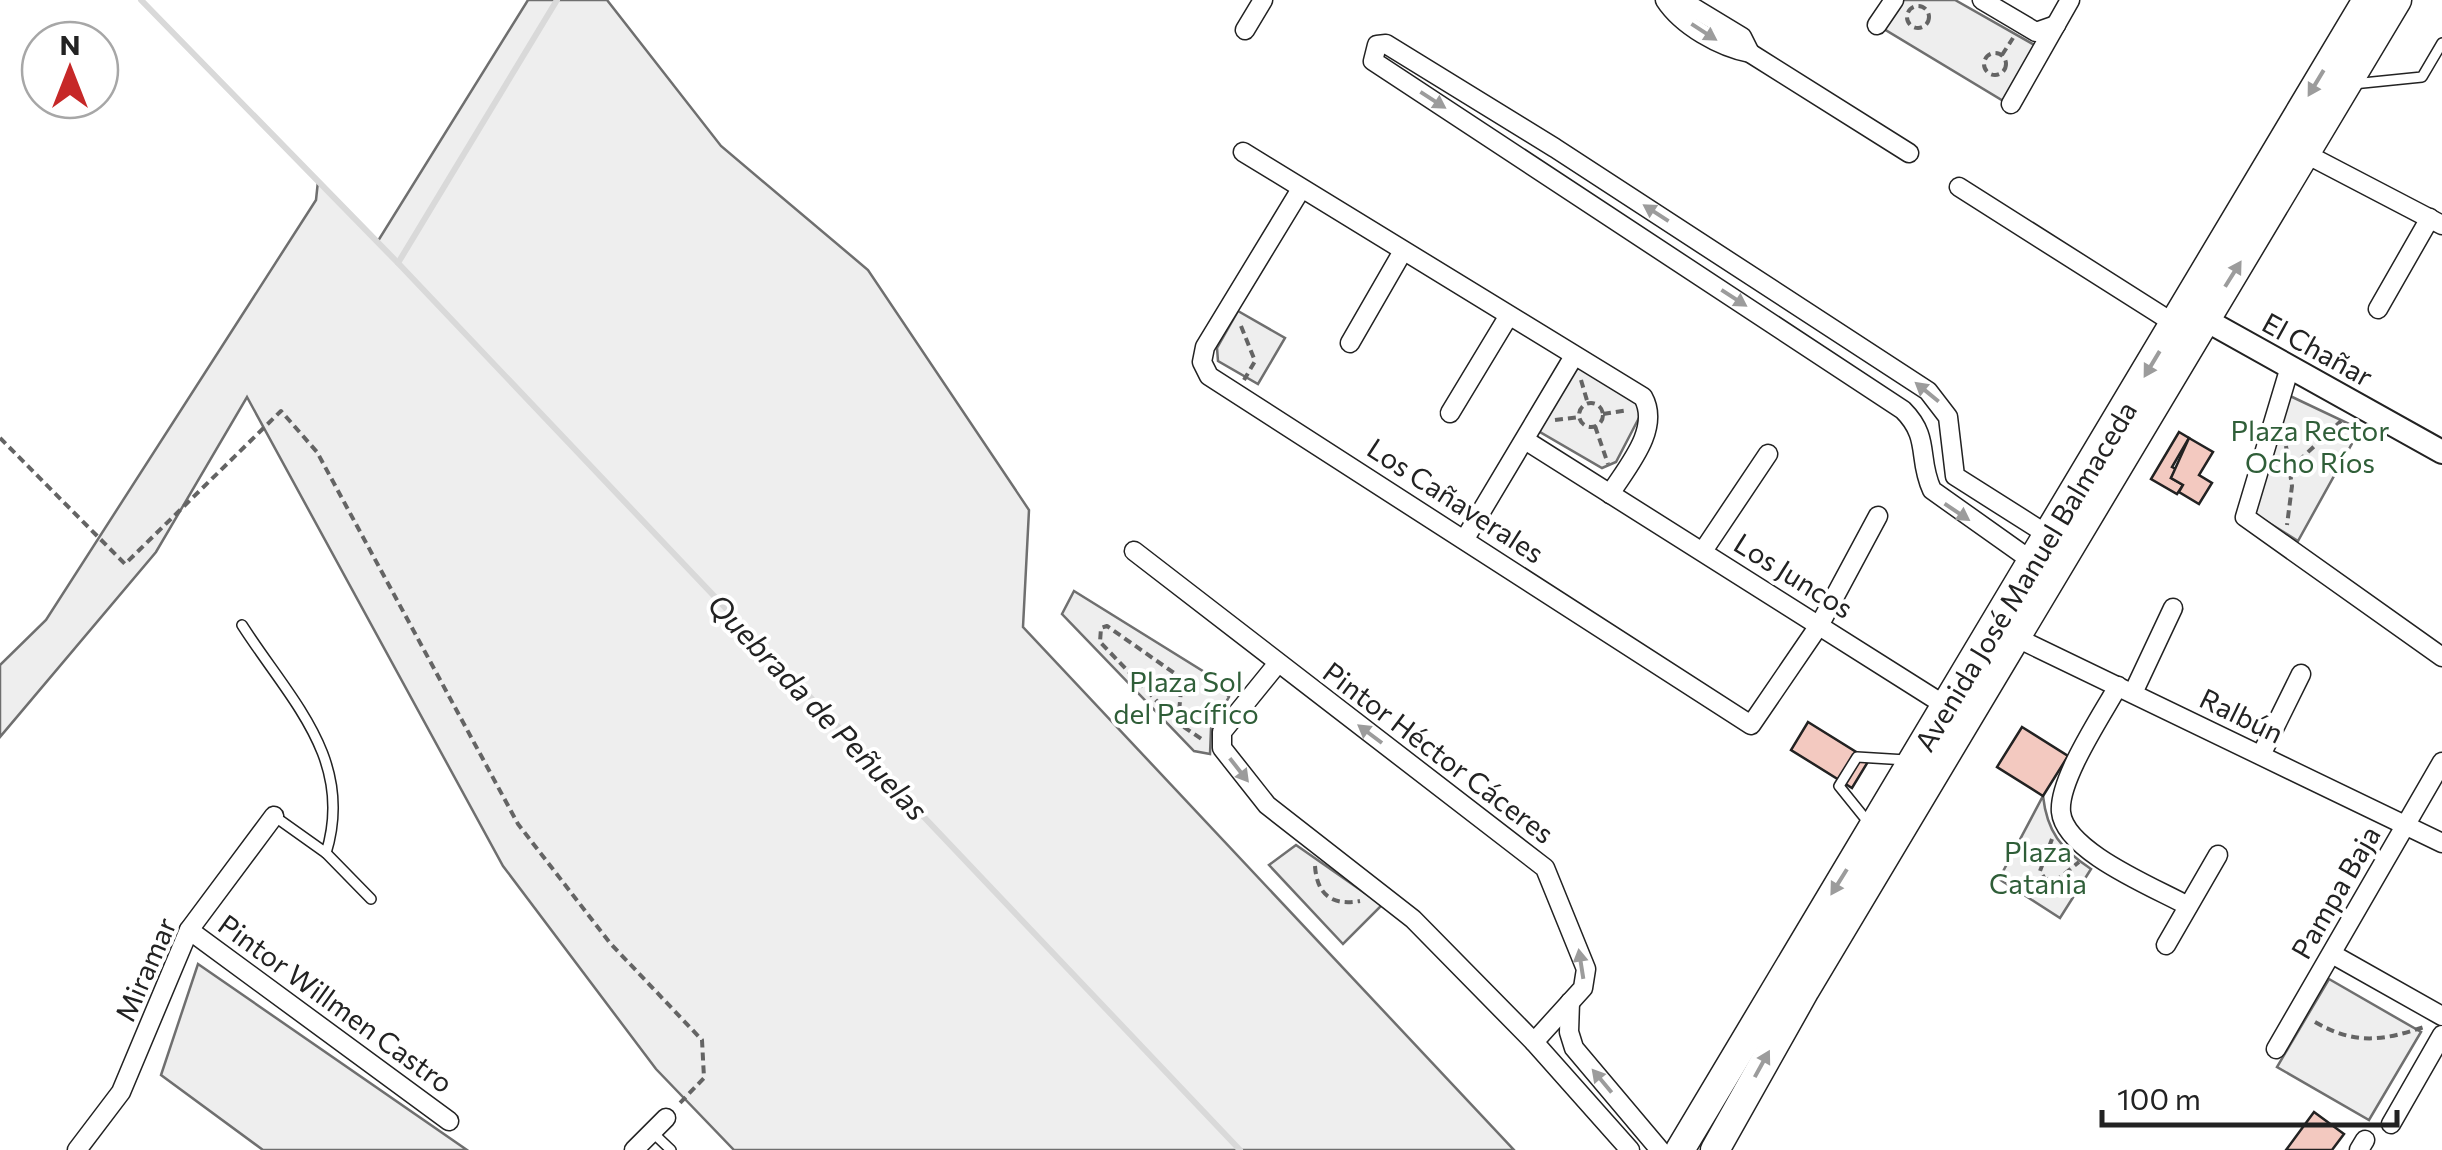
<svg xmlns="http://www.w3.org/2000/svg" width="2442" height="1150" viewBox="0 0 2442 1150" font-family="Commissioner,sans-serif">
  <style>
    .green { fill: #eee; stroke: #6f6f6f; stroke-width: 2.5 }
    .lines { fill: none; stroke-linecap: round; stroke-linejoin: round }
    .stream { stroke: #d9d9d9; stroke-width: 6 }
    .building { fill: #f3c9c0; stroke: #222; stroke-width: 2.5 }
    .service-casing { stroke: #222; stroke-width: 12 }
    .minor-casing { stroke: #222; stroke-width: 21 }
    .tertiary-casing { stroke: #222; stroke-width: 26 }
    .primary-casing { stroke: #222; stroke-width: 31 }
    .path { stroke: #646464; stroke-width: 4; stroke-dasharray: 8 5; stroke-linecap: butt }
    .service { stroke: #fff; stroke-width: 9 }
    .minor { stroke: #fff; stroke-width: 18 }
    .tertiary { stroke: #fff; stroke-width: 22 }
    .primary { stroke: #fff; stroke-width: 28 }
    .oneway { fill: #9c9c9c }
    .labels { text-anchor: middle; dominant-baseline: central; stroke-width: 8; stroke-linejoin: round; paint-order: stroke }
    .street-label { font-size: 28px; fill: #222; stroke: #fff }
    .park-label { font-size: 28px; fill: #2f5e38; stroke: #fff }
    .water-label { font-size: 30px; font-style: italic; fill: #222; stroke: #fff }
  </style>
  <rect width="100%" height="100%" fill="#fff"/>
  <g class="green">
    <polygon points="528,0 607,0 721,146 868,270 1029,510 1023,627 1514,1150 734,1150 656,1069 503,866 247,397 156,552 0,737 0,665 46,620 316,200 318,181 378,241"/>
    <polygon points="1903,0 1955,0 2038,47 2005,102 1884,29"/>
    <polygon points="1238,311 1285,338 1258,384 1218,361 1217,348"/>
    <polygon points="1582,368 1637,402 1641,414 1616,462 1602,468 1540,432 1541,418 1572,370"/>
    <polygon points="2288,395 2360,429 2298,541 2253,513"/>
    <polygon points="1074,591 1206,673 1229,697 1211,728 1210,754 1194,751 1062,614"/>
    <path d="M2043 796C2047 832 2061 849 2091 869L2060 918 1999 879Z"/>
    <polygon points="1296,845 1382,905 1343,944 1269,865"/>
    <polygon points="198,964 467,1150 263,1150 161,1075"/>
    <polygon points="2329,979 2421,1032 2369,1120 2277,1067"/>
  </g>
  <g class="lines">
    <g class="stream">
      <polyline points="141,0 398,263"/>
      <polyline points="557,0 398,263 1240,1150"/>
    </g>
  </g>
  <g class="building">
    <polygon points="2179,432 2189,438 2172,467 2176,469 2171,478 2183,485 2177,494 2151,479"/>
    <polygon points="2189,438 2213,452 2199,475 2212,483 2199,504 2179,492 2183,485 2171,478"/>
    <polygon points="1808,722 1869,760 1852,788 1791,750"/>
    <polygon points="2022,727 2068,756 2043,796 1997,767"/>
    <polygon points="2314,1112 2344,1134 2332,1150 2286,1150"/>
  </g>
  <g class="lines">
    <defs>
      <g id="service">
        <polyline points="2353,84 2422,77 2442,43"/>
        <path d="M242 625C290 700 355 759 326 853L274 816"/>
        <polyline points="1868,822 1839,786 1857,757 1906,760"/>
        <polyline points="326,853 371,899"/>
        <polyline points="651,1131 671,1150"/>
      </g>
      <g id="minor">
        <path d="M1665 0C1682 26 1720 47 1750 53L1909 153"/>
        <polyline points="1681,0 1742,37 1750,53"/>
        <polyline points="1982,0 2036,32 2056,25"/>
        <polyline points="1877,25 1894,0"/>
        <polyline points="1245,30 1263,0"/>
        <polyline points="2011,104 2070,0"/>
        <path d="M1243 152 1643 397C1661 429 1627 467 1610 494"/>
        <polyline points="2306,154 2442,225"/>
        <polyline points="1959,187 2175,324"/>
        <polyline points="1301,189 1205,347 1202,362 1209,376 1751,725 1820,624 1878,516"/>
        <polyline points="2378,309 2430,218"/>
        <polyline points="1350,343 1403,251"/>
        <polyline points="2289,370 2245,517 2442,657"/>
        <polyline points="1450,413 1508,317"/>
        <polyline points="1525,440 1946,706"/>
        <polyline points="1466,537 1574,356"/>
        <polyline points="1134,551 1545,868 1586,969 1583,988 1534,1042"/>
        <polyline points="1703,551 1768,454"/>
        <path d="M2032 561 1932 490C1917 458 1931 438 1903 410L1373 61 1377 45 1386 44 1555 148 1928 391 1948 417 1955 476 2048 535"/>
        <polyline points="2017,638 2442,843"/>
        <polyline points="1278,663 1222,732 1222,748 1267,805 1413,919 1534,1042 1630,1150"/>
        <path d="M2118 686C2102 715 2058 780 2061 812 2065 852 2156 888 2188 906"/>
        <polyline points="2133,693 2173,608"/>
        <polyline points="2261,755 2301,674"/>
        <polyline points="189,930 449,1121"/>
        <polyline points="2166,945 2218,855"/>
        <polyline points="2332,954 2442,1016"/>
        <polyline points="1570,1002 1569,1032 1574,1048 1660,1150"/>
        <polyline points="2276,1049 2442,762"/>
        <polyline points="2391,1124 2442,1035"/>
        <polyline points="77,1150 121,1092 189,930 274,816"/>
        <polyline points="634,1150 666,1118"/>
        <polyline points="2359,1150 2365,1140"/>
      </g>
      <polyline id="tertiary" points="2198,306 2204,319 2442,452"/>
      <g id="primary">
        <polyline points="1680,1150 2367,0"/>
        <polyline points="1715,1150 1805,990 2397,0"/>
      </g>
    </defs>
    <use href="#service" class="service-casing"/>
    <use href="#minor" class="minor-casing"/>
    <use href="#tertiary" class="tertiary-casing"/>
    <use href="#primary" class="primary-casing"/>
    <g class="path">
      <circle cx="1918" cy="17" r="11"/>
      <circle cx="1995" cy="64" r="11"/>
      <polyline points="2002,55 2013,38"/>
      <polyline points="1241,326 1255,361 1244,380"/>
      <polyline points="1581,380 1588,404"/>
      <circle cx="1591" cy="415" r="12"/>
      <polyline points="1603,414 1628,410"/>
      <polyline points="1555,420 1580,417"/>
      <polyline points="1595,426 1608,464"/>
      <polyline points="0,438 125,564 281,411 317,452 518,824 610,943 702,1040 704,1078 677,1106"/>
      <polyline points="2286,446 2292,486 2287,525"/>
      <polyline points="2289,470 2341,421"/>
      <polyline points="1178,723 1181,690 1174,673 1107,626 1101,628 1100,642 1178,723 1203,740"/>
      <polyline points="2052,839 2040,871 2045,879 2058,879 2079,862"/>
      <path d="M1315 866C1317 895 1332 906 1360 901"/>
      <path d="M2315 1022C2355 1045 2382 1041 2424 1027"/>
    </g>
    <use href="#service" class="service"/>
    <use href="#minor" class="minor"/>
    <use href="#tertiary" class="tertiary"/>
    <use href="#primary" class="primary"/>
  </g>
  <defs><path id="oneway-solid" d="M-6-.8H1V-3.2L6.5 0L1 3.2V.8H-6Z" transform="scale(2.5)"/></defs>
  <g class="oneway">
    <use href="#oneway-solid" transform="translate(1704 32) rotate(33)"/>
    <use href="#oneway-solid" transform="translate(2316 83) rotate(121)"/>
    <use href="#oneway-solid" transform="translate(1433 100) rotate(33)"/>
    <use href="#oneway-solid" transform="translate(1656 213) rotate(-147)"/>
    <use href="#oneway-solid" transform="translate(2233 274) rotate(-58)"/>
    <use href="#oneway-solid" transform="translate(1734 298) rotate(33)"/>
    <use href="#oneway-solid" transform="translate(2152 364) rotate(121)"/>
    <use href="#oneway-solid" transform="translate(1927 392) rotate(-141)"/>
    <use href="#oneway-solid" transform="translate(1957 512) rotate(34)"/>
    <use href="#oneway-solid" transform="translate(1370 734) rotate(-143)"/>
    <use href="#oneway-solid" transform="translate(1239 770) rotate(52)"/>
    <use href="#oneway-solid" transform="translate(1839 882) rotate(122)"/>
    <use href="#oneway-solid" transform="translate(1581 964) rotate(-99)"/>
    <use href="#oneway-solid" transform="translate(1762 1064) rotate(-61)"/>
    <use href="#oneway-solid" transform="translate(1602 1081) rotate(-130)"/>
  </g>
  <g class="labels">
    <g class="street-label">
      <text transform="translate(2318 349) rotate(29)">El Chañar</text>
      <text transform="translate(1456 500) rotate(33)">Los Cañaverales</text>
      <text transform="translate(1794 575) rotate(32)">Los Juncos</text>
      <text transform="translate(2025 576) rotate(-59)">Avenida José Manuel Balmaceda</text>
      <text transform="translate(2242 715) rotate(26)">Ralbún</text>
      <text transform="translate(1439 752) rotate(37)">Pintor Héctor Cáceres</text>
      <text transform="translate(2335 892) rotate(-60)">Pampa Baja</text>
      <text transform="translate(145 969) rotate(-66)">Miramar</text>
      <text transform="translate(336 1003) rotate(36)">Pintor Willmen Castro</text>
    </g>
    <g class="park-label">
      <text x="2310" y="430">Plaza Rector<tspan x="2310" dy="32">Ocho Ríos</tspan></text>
      <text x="1186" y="681">Plaza Sol<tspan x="1186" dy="32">del Pacífico</tspan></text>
      <text x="2038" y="851">Plaza<tspan x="2038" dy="32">Catania</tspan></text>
    </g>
    <g class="water-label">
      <text transform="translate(819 706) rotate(46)">Quebrada de Peñuelas</text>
    </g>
  </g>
  <g transform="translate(70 70)"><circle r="48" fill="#ffffff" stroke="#a7a7a7" stroke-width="2.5"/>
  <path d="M0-8L18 38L0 25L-18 38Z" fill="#c62828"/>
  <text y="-15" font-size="28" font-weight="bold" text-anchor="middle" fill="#222222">N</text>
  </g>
  <path d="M2102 1110v15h295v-15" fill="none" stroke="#222222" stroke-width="5"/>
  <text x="2117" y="1110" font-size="30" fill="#222222" stroke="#ffffff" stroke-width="8" paint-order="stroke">100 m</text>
</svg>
